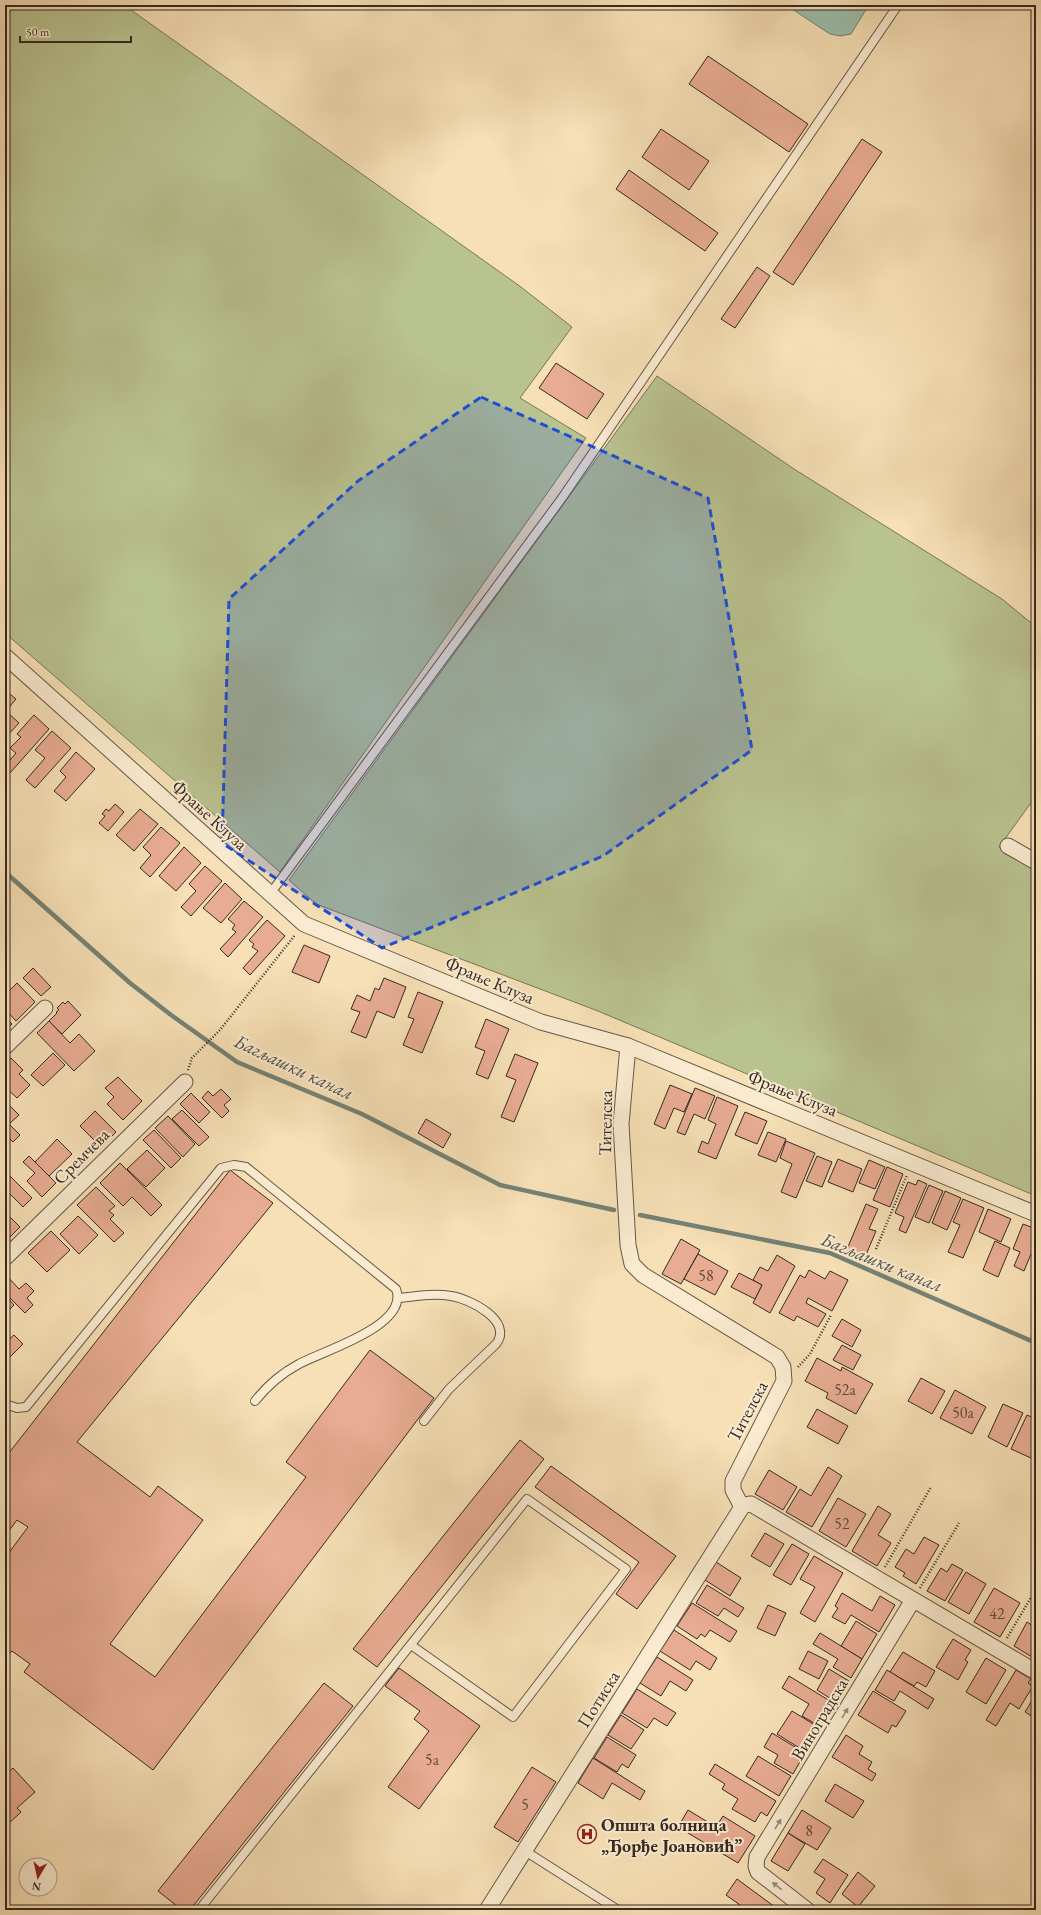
<svg xmlns="http://www.w3.org/2000/svg" width="1041" height="1915" viewBox="0 0 1041 1915" font-family="'EB Garamond',serif">
  <style>
    .green { fill: #b9c390; stroke: #787659 }
    .water { fill: #9dbdac; stroke: #748275 }
    .lines { fill: none; stroke-linecap: round; stroke-linejoin: round }
    .stream { stroke: #748275; stroke-width: 4.5 }
    .building { fill: #e8ac92; stroke: #362922 }
    .service-casing { stroke: #665747; stroke-width: 10 }
    .minor-casing { stroke: #665747; stroke-width: 17 }
    .path { stroke: #362922; stroke-width: 2.5; stroke-dasharray: 1 2; stroke-linecap: butt }
    .service { stroke: #faebd0; stroke-width: 8 }
    .minor { stroke: #faebd0; stroke-width: 15 }
    .oneway { fill: #988a79 }
    .marked { fill: #1d4ed8; fill-opacity: 0.2; stroke: #1d4ed8; stroke-width: 3; stroke-dasharray: 8 5; stroke-linejoin: round }
    .labels { text-anchor: middle; dominant-baseline: central; stroke-width: 4; stroke-linejoin: round; paint-order: stroke }
    .number-label { font-size: 16px; fill: #624a3e }
    .street-label { font-size: 18px; fill: #362922; stroke: #faebd0 }
    .poi-label { font-size: 18px; font-weight: bold; fill: #362922; stroke: #faebd0; text-anchor: start }
    .water-label { font-size: 19px; font-style: italic; fill: #504e44; stroke: #faebd0 }
  </style>
  <rect width="100%" height="100%" fill="#f7e0b6"/>
  <filter id="stains"><feTurbulence type="fractalNoise" baseFrequency=".005" numOctaves="4"/><feColorMatrix values="0 0 0 0 .2 0 0 0 0 .09 0 0 0 0 .02 0 0 0 .5 -.17"/></filter>
  <radialGradient id="worn" r=".72"><stop offset=".6" stop-color="#630" stop-opacity="0"/><stop offset="1" stop-color="#630" stop-opacity=".3"/></radialGradient>
  <g class="green">
    <polygon points="5,5 124,5 521,287 572,327 520,398 586,438 280,872 5,633"/>
    <polygon points="657,376 794,469 1002,599 1036,627 1036,796 999,847 1036,870 1036,1196 598,1011 316,904 289,880"/>
  </g>
  <polygon class="water" points="786,5 869,5 851,34 840,36 830,34"/>
  <g class="lines">
    <g class="stream">
      <polyline points="5,872 130,983 171,1015 237,1062 362,1114 500,1185 614,1210"/>
      <polyline points="640,1215 830,1253 1036,1343"/>
    </g>
  </g>
  <g class="building">
    <polygon points="708,56 808,124 789,152 689,84"/>
    <polygon points="661,129 709,161 689,190 642,157"/>
    <polygon points="862,139 882,152 793,285 773,272"/>
    <polygon points="629,170 718,233 705,251 616,189"/>
    <polygon points="757,267 770,276 735,328 721,319"/>
    <polygon points="556,363 604,394 587,419 539,388"/>
    <polygon points="5,690 16,699 6,711 19,723 5,738"/>
    <polygon points="34,715 49,729 10,773 5,769 5,766 16,753 10,748 21,737 17,734"/>
    <polygon points="52,731 71,748 35,788 26,780 45,758 35,750"/>
    <polygon points="76,752 95,769 66,801 54,791 66,777 60,771"/>
    <polygon points="115,804 124,812 108,831 99,823 105,816 102,814 106,809 109,811"/>
    <polygon points="140,809 158,824 134,851 116,835"/>
    <polygon points="161,827 180,843 150,877 140,868 151,855 143,847"/>
    <polygon points="184,847 201,863 176,891 159,876"/>
    <polygon points="205,866 222,881 191,916 181,907 196,891 189,884"/>
    <polygon points="225,883 242,899 221,923 203,908"/>
    <polygon points="244,901 263,917 228,957 220,949 236,932 232,929 235,925 228,919"/>
    <polygon points="267,920 285,936 250,975 243,968 258,951 252,947 254,944 249,940"/>
    <polygon points="304,945 330,956 319,983 292,972"/>
    <polygon points="33,968 51,987 41,996 23,978"/>
    <polygon points="384,978 406,987 394,1018 377,1011 366,1038 351,1032 360,1012 351,1009 357,995 370,1001 375,988 379,990"/>
    <polygon points="17,983 35,1002 16,1021 5,1009 5,995"/>
    <polygon points="418,992 443,1002 422,1053 403,1045 414,1019 408,1017"/>
    <polygon points="68,1001 81,1015 62,1034 49,1021 57,1013 56,1012 59,1010 57,1008 63,1002 65,1004"/>
    <polygon points="5,1017 12,1024 5,1031"/>
    <polygon points="486,1019 509,1029 488,1079 476,1074 485,1051 475,1047"/>
    <polygon points="49,1021 70,1043 79,1034 95,1051 74,1071 37,1033"/>
    <polygon points="53,1053 65,1065 43,1086 31,1075"/>
    <polygon points="515,1054 538,1063 514,1122 501,1117 516,1080 506,1076"/>
    <polygon points="11,1058 23,1070 19,1074 30,1085 17,1098 5,1087 5,1064"/>
    <polygon points="118,1077 142,1101 123,1120 107,1104 114,1097 105,1088"/>
    <polygon points="670,1085 692,1094 684,1112 674,1108 665,1129 654,1124"/>
    <polygon points="695,1088 715,1096 705,1119 694,1114 685,1135 677,1132"/>
    <polygon points="221,1089 231,1099 224,1105 229,1111 222,1118 202,1098 208,1091 213,1096"/>
    <polygon points="191,1093 210,1112 199,1123 180,1104"/>
    <polygon points="717,1097 738,1106 716,1159 698,1152 702,1141 708,1144 716,1124 708,1120"/>
    <polygon points="8,1104 19,1115 9,1124 20,1135 13,1142 5,1134 5,1106"/>
    <polygon points="182,1110 209,1137 199,1146 172,1119"/>
    <polygon points="95,1111 116,1132 101,1147 80,1126"/>
    <polygon points="745,1112 767,1121 757,1144 735,1135"/>
    <polygon points="168,1116 195,1144 183,1157 155,1128"/>
    <polygon points="426,1119 451,1134 443,1148 418,1133"/>
    <polygon points="154,1130 181,1158 171,1168 143,1140"/>
    <polygon points="768,1132 786,1139 776,1162 758,1155"/>
    <polygon points="57,1139 72,1154 49,1176 35,1162"/>
    <polygon points="786,1141 815,1153 796,1198 781,1192 792,1164 780,1158"/>
    <polygon points="147,1150 165,1168 146,1187 127,1169"/>
    <polygon points="29,1156 56,1183 42,1197 27,1181 35,1173 23,1162"/>
    <polygon points="817,1156 832,1162 822,1187 806,1181"/>
    <polygon points="838,1159 862,1169 853,1192 828,1182"/>
    <polygon points="869,1160 885,1167 875,1189 859,1183"/>
    <polygon points="120,1163 162,1205 151,1216 132,1197 123,1206 100,1183"/>
    <polygon points="887,1167 903,1174 890,1207 873,1200"/>
    <polygon points="230,1170 273,1203 77,1442 150,1497 158,1486 203,1520 110,1644 155,1677 306,1477 286,1462 370,1350 434,1398 153,1770 24,1672 30,1664 12,1651 5,1658 5,1558 28,1527 17,1520 5,1536 5,1458"/>
    <polygon points="9,1175 32,1198 23,1207 5,1189 5,1179"/>
    <polygon points="918,1180 927,1184 906,1233 899,1230 904,1217 895,1213 908,1182 916,1185"/>
    <polygon points="929,1185 943,1191 929,1223 915,1217"/>
    <polygon points="96,1187 115,1206 109,1211 114,1215 110,1219 124,1233 114,1242 77,1205"/>
    <polygon points="945,1191 961,1198 947,1230 932,1223"/>
    <polygon points="963,1199 984,1208 963,1258 948,1252 960,1225 953,1222"/>
    <polygon points="866,1204 878,1209 869,1229 876,1231 863,1262 845,1254"/>
    <polygon points="988,1209 1011,1219 1001,1242 979,1232"/>
    <polygon points="5,1212 20,1227 5,1242"/>
    <polygon points="78,1216 98,1235 79,1254 60,1234"/>
    <polygon points="1023,1224 1036,1229 1036,1256 1031,1254 1024,1271 1014,1266 1020,1252 1013,1249"/>
    <polygon points="51,1231 70,1250 47,1272 28,1253"/>
    <polygon points="681,1239 700,1250 681,1284 662,1274"/>
    <polygon points="995,1241 1010,1248 998,1277 983,1270"/>
    <polygon points="698,1254 728,1271 715,1295 684,1279"/>
    <polygon points="777,1255 795,1266 770,1313 753,1303 762,1285 753,1280 760,1267 768,1271"/>
    <polygon points="809,1270 825,1279 830,1271 848,1280 832,1311 808,1298 806,1303 826,1314 818,1327 797,1316 794,1321 779,1313 800,1275 805,1278"/>
    <polygon points="739,1273 762,1285 755,1299 731,1287"/>
    <polygon points="6,1275 19,1289 26,1283 34,1291 27,1298 33,1305 25,1313 5,1293"/>
    <polygon points="5,1295 14,1305 5,1314"/>
    <polygon points="842,1319 861,1330 852,1347 832,1336"/>
    <polygon points="14,1335 23,1344 5,1362 5,1343"/>
    <polygon points="842,1345 861,1355 853,1370 833,1360"/>
    <polygon points="817,1358 841,1371 842,1367 873,1384 856,1414 826,1398 828,1393 805,1381"/>
    <polygon points="921,1378 945,1391 932,1414 908,1401"/>
    <polygon points="955,1390 986,1407 972,1434 940,1418"/>
    <polygon points="1003,1404 1023,1413 1007,1447 988,1437"/>
    <polygon points="817,1409 848,1426 838,1444 807,1427"/>
    <polygon points="1027,1415 1036,1419 1036,1447 1031,1458 1011,1449"/>
    <polygon points="520,1440 544,1459 377,1667 353,1649"/>
    <polygon points="551,1466 676,1556 637,1609 616,1594 639,1562 535,1487"/>
    <polygon points="828,1467 842,1476 812,1527 786,1512 800,1489 811,1496"/>
    <polygon points="769,1470 797,1487 783,1510 755,1494"/>
    <polygon points="838,1498 866,1514 846,1547 819,1531"/>
    <polygon points="878,1506 891,1514 878,1535 891,1543 877,1566 852,1551"/>
    <polygon points="765,1533 784,1544 770,1567 751,1556"/>
    <polygon points="924,1537 939,1545 916,1584 903,1576 905,1573 895,1567 906,1549 914,1554"/>
    <polygon points="792,1544 809,1554 791,1585 773,1575"/>
    <polygon points="814,1556 843,1573 815,1622 800,1613 815,1587 800,1579"/>
    <polygon points="716,1562 741,1578 730,1596 705,1580"/>
    <polygon points="952,1564 963,1570 945,1601 927,1591 941,1568 947,1572"/>
    <polygon points="966,1572 986,1584 969,1614 948,1602"/>
    <polygon points="707,1585 744,1608 738,1617 724,1608 718,1616 696,1603"/>
    <polygon points="994,1588 1020,1603 1000,1637 974,1622"/>
    <polygon points="842,1593 872,1611 880,1596 895,1605 879,1632 851,1615 845,1624 832,1617 838,1608 835,1606"/>
    <polygon points="692,1603 737,1631 730,1642 710,1630 705,1637 701,1634 697,1639 677,1626"/>
    <polygon points="768,1605 786,1613 775,1636 757,1628"/>
    <polygon points="856,1621 877,1634 862,1659 841,1646"/>
    <polygon points="1036,1621 1036,1650 1032,1657 1014,1646 1027,1622 1033,1626"/>
    <polygon points="674,1630 717,1658 710,1670 696,1661 690,1670 660,1651"/>
    <polygon points="820,1633 862,1659 851,1678 833,1667 838,1659 813,1644"/>
    <polygon points="953,1639 971,1650 965,1660 968,1662 958,1680 936,1667"/>
    <polygon points="808,1651 828,1661 819,1679 799,1669"/>
    <polygon points="903,1652 935,1671 926,1687 917,1682 914,1686 890,1672"/>
    <polygon points="657,1657 693,1680 686,1691 670,1681 661,1696 640,1683"/>
    <polygon points="986,1658 1006,1670 986,1704 966,1692"/>
    <polygon points="399,1668 480,1726 419,1809 388,1787 429,1731 414,1719 420,1711 385,1686"/>
    <polygon points="829,1669 849,1681 836,1702 817,1690"/>
    <polygon points="887,1670 934,1699 928,1709 900,1691 894,1701 875,1690"/>
    <polygon points="1016,1670 1031,1679 1028,1683 1033,1686 1019,1709 1010,1703 996,1726 986,1720"/>
    <polygon points="789,1676 835,1704 821,1727 802,1716 809,1704 782,1688"/>
    <polygon points="324,1683 353,1706 190,1910 182,1910 158,1891"/>
    <polygon points="637,1689 676,1713 667,1726 654,1718 647,1728 622,1713"/>
    <polygon points="873,1691 906,1711 896,1727 892,1725 888,1733 858,1715"/>
    <polygon points="1036,1694 1036,1719 1025,1712"/>
    <polygon points="792,1711 820,1728 806,1752 777,1734"/>
    <polygon points="621,1715 644,1730 631,1749 608,1735"/>
    <polygon points="772,1733 805,1753 793,1774 774,1763 778,1755 764,1747"/>
    <polygon points="846,1735 863,1746 859,1754 872,1762 868,1769 876,1774 872,1781 832,1757"/>
    <polygon points="607,1737 636,1755 628,1768 622,1764 617,1772 594,1758"/>
    <polygon points="758,1756 791,1776 779,1796 746,1776"/>
    <polygon points="593,1758 645,1791 640,1800 612,1783 603,1799 578,1783"/>
    <polygon points="715,1764 776,1801 767,1816 761,1812 755,1822 732,1809 738,1799 722,1789 725,1784 709,1774"/>
    <polygon points="532,1767 556,1782 518,1842 494,1827"/>
    <polygon points="13,1768 35,1792 17,1808 21,1812 5,1827 5,1775"/>
    <polygon points="835,1784 864,1801 853,1818 825,1801"/>
    <polygon points="688,1810 716,1827 723,1816 755,1836 738,1863 678,1827"/>
    <polygon points="802,1810 831,1828 817,1850 788,1833"/>
    <polygon points="788,1833 805,1844 788,1871 771,1861"/>
    <polygon points="823,1859 848,1875 830,1903 816,1893 825,1879 814,1872"/>
    <polygon points="858,1872 875,1886 858,1907 842,1894"/>
    <polygon points="737,1879 775,1907 773,1910 747,1910 726,1895"/>
  </g>
  <g class="lines">
    <defs>
      <g id="service">
        <polyline points="270,894 562,498 898,5"/>
        <path d="M399 1298C416 1296 434 1293 451 1296 470 1299 514 1321 496 1344L449 1389 424 1421"/>
        <path d="M5 1404 17 1408 26 1407 221 1168 234 1165 246 1167 396 1289C410 1326 322 1351 299 1364 282 1373 267 1386 255 1401"/>
        <polyline points="525,1851 618,1910"/>
        <polyline points="199,1910 527,1499 626,1569 513,1717 411,1645"/>
      </g>
      <g id="minor">
        <polyline points="5,656 304,924 541,1022 628,1046 1036,1214"/>
        <polyline points="1008,846 1036,862"/>
        <polyline points="628,1046 621,1124 628,1245 632,1264 643,1275 777,1357 783,1367 784,1381 733,1481 733,1490 742,1507 744,1505 751,1504 1036,1672"/>
        <polyline points="5,1047 45,1008"/>
        <polyline points="5,1258 185,1082"/>
        <polyline points="487,1910 742,1507"/>
        <polyline points="807,1910 758,1872 756,1866 757,1857 913,1600"/>
      </g>
    </defs>
    <use href="#service" class="service-casing"/>
    <use href="#minor" class="minor-casing"/>
    <g class="path">
      <polyline points="188,1070 192,1058 220,1030 295,935"/>
      <polyline points="876,1249 907,1175"/>
      <polyline points="798,1367 810,1354 831,1315"/>
      <polyline points="885,1567 931,1487"/>
      <polyline points="920,1588 959,1523"/>
      <polyline points="1007,1638 1036,1589"/>
    </g>
    <use href="#service" class="service"/>
    <use href="#minor" class="minor"/>
  </g>
  <defs><path id="oneway-solid" d="M-6-.8H1V-3.2L6.5 0L1 3.2V.8H-6Z"/></defs>
  <g class="oneway">
    <use href="#oneway-solid" transform="translate(845 1713) rotate(-59)"/>
    <use href="#oneway-solid" transform="translate(778 1824) rotate(-59)"/>
    <use href="#oneway-solid" transform="translate(777 1886) rotate(-142)"/>
  </g>
  <path class="marked" d="M481 397 708 498 752 750 603 856 382 948 222 843 229 599 358 481Z"/>
  <defs>
    <symbol id="hospital-ring" viewBox="-11 -11 22 22"><circle r="9.5" fill="#faebd0" stroke="#8f2418" stroke-width="1.5"/><path d="M-5-5h3v3.5h4V-5h3V5h-3V1.5h-4V5h-3Z" fill="#8f2418"/></symbol>
  </defs>
  <g fill-rule="evenodd">
    <use href="#hospital-ring" x="576" y="1823" width="22" height="22"/>
  </g>
  <g class="labels">
    <g class="number-label">
      <text x="706" y="1275">58</text>
      <text x="845" y="1389">52a</text>
      <text x="963" y="1412">50a</text>
      <text x="842" y="1523">52</text>
      <text x="997" y="1613">42</text>
      <text x="432" y="1759">5a</text>
      <text x="525" y="1804">5</text>
      <text x="809" y="1830">8</text>
    </g>
    <g class="street-label">
      <text transform="translate(210 815) rotate(42)">Фрање Клуза</text>
      <text transform="translate(490 980) rotate(23)">Фрање Клуза</text>
      <text transform="translate(793 1093) rotate(22)">Фрање Клуза</text>
      <text transform="translate(605 1123) rotate(-89)">Тителска</text>
      <text transform="translate(81 1156) rotate(-45)">Сремчева</text>
      <text transform="translate(747 1411) rotate(-62)">Тителска</text>
      <text transform="translate(598 1699) rotate(-58)">Потиска</text>
      <text transform="translate(819 1719) rotate(-59)">Виноградска</text>
    </g>
    <g class="poi-label">
      <text x="601" y="1824">Општа болница<tspan x="601" dy="21">„Ђорђе Јоановић”</tspan></text>
    </g>
    <g class="water-label">
      <text transform="translate(294 1067) rotate(25)">Багљашки канал</text>
      <text transform="translate(882 1262) rotate(22)">Багљашки канал</text>
    </g>
  </g>
  <rect width="1041" height="1915" fill="none" stroke="#f7e0b6" stroke-width="20"/>
  <rect x="6" y="6" width="1029" height="1903" fill="none" stroke="#362922" stroke-width="2"/>
  <rect x="10" y="10" width="1021" height="1895" fill="none" stroke="#362922"/>
  <g transform="translate(38 1877) rotate(189)"><circle r="19" fill="#faebd0" stroke="#ac9d8a"/>
  <path d="M0-3L7 15L0 10L-7 15Z" fill="#8f2418"/>
  <text y="-6" font-size="11" font-weight="bold" text-anchor="middle" fill="#362922">N</text>
  </g>
  <path d="M20 36v6h111v-6" fill="none" stroke="#362922" stroke-width="2"/>
  <text x="26" y="36" font-size="12" fill="#362922" stroke="#faebd0" stroke-width="3" paint-order="stroke">50 m</text>
  <rect width="100%" height="100%" filter="url(#stains)"/>
  <rect width="100%" height="100%" fill="url(#worn)"/>
</svg>
